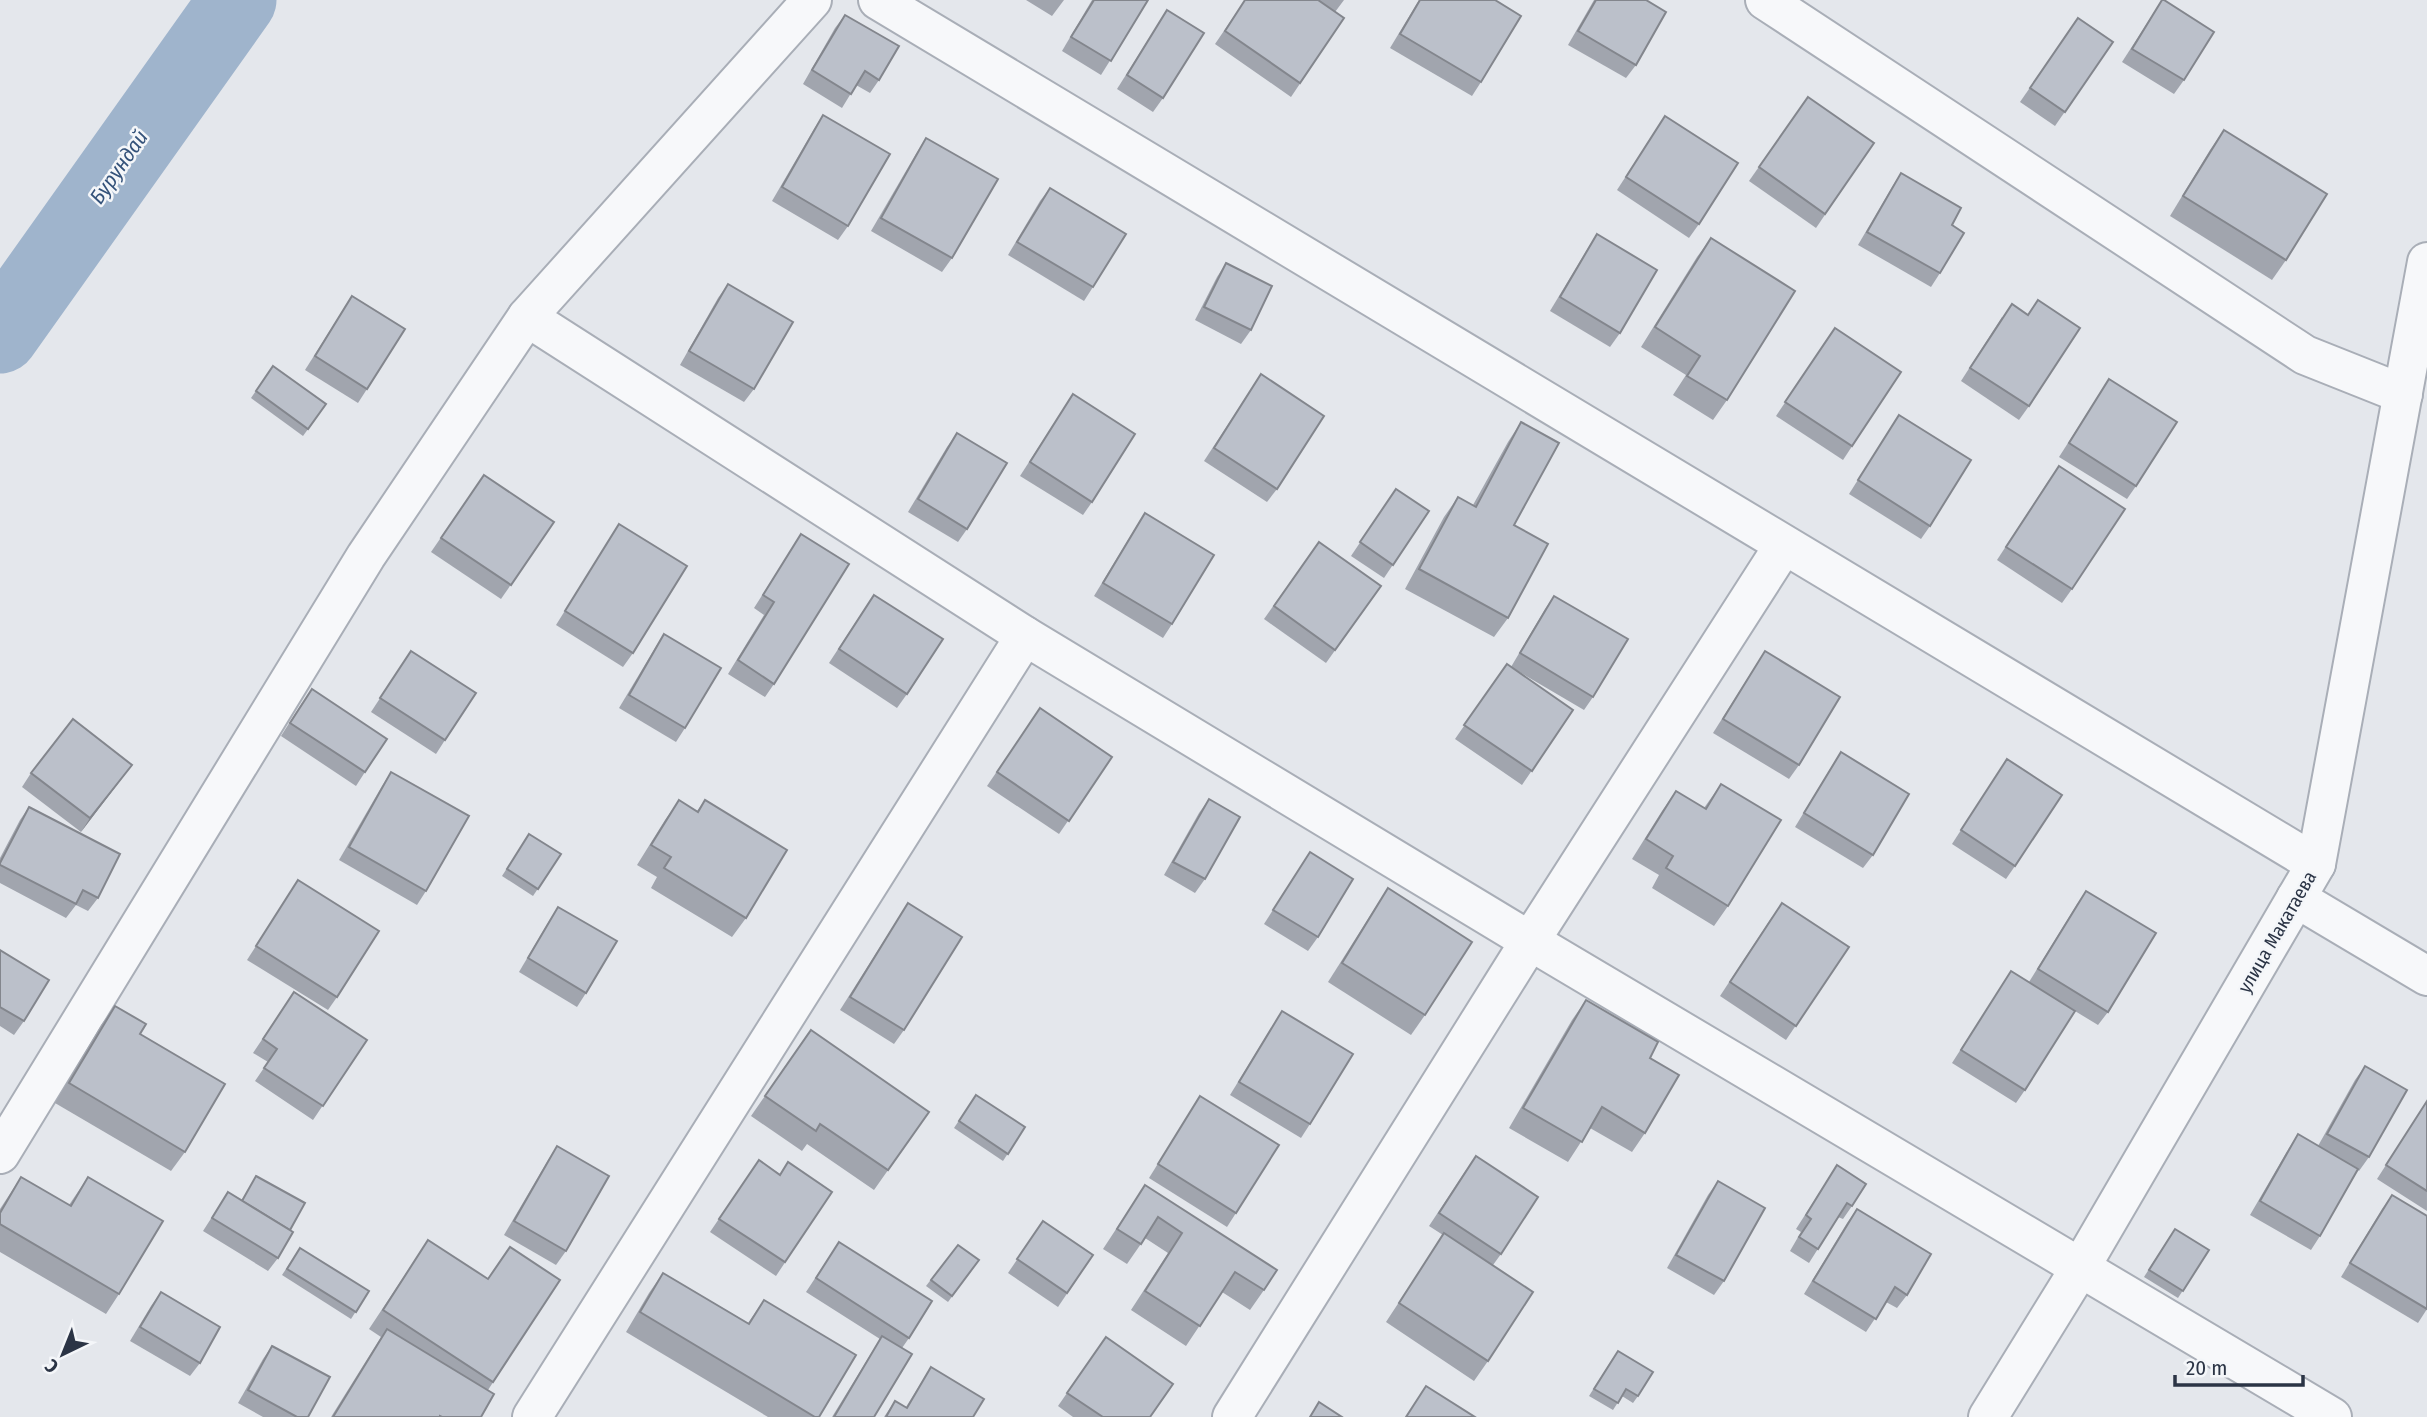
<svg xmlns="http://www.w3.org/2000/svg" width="2427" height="1417" viewBox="0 0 2427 1417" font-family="'Fira Sans Condensed',sans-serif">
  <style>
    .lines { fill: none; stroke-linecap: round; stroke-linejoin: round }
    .river { stroke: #9fb4cc; stroke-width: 77 }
    .minor-casing { stroke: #a9aeb7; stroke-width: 42 }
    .minor { stroke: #f7f8fa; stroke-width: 38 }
    .wall { fill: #a1a5ae }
    .shaded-wall { fill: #83868d }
    .building { fill: #bbc0ca; stroke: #83868d; stroke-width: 2 }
    .labels { text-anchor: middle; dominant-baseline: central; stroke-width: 5; stroke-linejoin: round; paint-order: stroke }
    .street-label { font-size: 19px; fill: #2b3445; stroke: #f4f6f9 }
    .water-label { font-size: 21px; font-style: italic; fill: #34527a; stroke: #f4f6f9 }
  </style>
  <rect width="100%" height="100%" fill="#e4e7ec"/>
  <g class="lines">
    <polyline class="river" points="0,335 238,0"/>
    <defs>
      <g id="minor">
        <polyline points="878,0 2316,864"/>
        <polyline points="1765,0 2305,355 2403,394"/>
        <polyline points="527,317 1025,636 1530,941 2332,1417"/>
        <polyline points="2296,898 2427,976"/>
        <polyline points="0,1154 366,556 527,317 812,0"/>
        <polyline points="532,1417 1025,636"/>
        <polyline points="1232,1417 1530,941 1784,545"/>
        <polyline points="1988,1417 2080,1268 2316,864 2427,262"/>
      </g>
    </defs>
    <use href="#minor" class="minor-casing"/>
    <use href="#minor" class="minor"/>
  </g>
  <g class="wall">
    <polygon points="1026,0 1064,0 1052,16"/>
    <polygon points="1092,0 1148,0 1101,75 1062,51"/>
    <polygon points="1245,0 1344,0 1335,12 1344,18 1291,97 1215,44"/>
    <polygon points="1419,0 1495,0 1481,82 1472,96 1390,48"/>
    <polygon points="1594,0 1646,0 1636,65 1626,78 1568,45"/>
    <polygon points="2162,0 2184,80 2174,94 2122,62"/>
    <polygon points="1167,10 1163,98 1153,112 1117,89"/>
    <polygon points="845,15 879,80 870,93 856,85 842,108 803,84 835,28"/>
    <polygon points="2078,18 2113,42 2055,126 2020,102"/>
    <polygon points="1808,97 1874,143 1816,228 1749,181"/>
    <polygon points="823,115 848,226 838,240 772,201 814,129"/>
    <polygon points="1665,116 1699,224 1689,238 1617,190"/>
    <polygon points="2224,130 2286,260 2272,280 2170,216 2210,150"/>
    <polygon points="926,138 952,258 942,272 871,231 917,152"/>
    <polygon points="1901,173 1952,225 1940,273 1931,287 1858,245 1892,187"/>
    <polygon points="1050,188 1093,287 1084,301 1008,255 1040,201"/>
    <polygon points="1597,234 1620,333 1610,347 1550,311 1588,248"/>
    <polygon points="1711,238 1727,400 1713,420 1673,395 1686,375 1641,347 1697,257"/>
    <polygon points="1226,263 1251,330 1241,344 1195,320 1217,277"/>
    <polygon points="728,284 754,389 744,402 680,365 718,298"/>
    <polygon points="352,296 367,389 358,403 305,370"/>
    <polygon points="2002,317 2029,406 2019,420 1961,381"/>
    <polygon points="1835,328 1901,372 1843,460 1776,416"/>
    <polygon points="273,366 326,404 303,436 251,398"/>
    <polygon points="1261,374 1277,489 1267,502 1204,461"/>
    <polygon points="2109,379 2136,486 2127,499 2059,457"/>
    <polygon points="1073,394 1092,502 1083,515 1020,476"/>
    <polygon points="1899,415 1930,526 1921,539 1849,494"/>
    <polygon points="1521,422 1508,618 1494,637 1405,589 1444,517 1458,497 1473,505 1508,442"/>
    <polygon points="957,433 967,529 958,542 908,512 947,447"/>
    <polygon points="484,475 554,522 501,599 431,552"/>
    <polygon points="2049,480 2072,589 2062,603 1997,560"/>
    <polygon points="1396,489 1429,511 1384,578 1351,556"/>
    <polygon points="1145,513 1172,624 1163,638 1094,596 1136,527"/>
    <polygon points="619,524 633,653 623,667 556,625"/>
    <polygon points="801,534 774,684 765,697 728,674 764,615 754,608"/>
    <polygon points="1319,542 1381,586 1326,663 1264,619"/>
    <polygon points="1554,596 1593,697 1584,710 1511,667 1573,710 1522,785 1455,739 1507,664 1511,667 1545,609"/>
    <polygon points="865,608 907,694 897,708 829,663"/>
    <polygon points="664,634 685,728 676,742 619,708 655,648"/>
    <polygon points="411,651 445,740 436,754 371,712"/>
    <polygon points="1765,651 1799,765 1789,779 1713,733"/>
    <polygon points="302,703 365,772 356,786 281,736"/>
    <polygon points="1040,708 1112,757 1059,834 987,786"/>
    <polygon points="1841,752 1873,855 1863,868 1795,827 1832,766"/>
    <polygon points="2007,759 2015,866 2006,879 1952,844"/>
    <polygon points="132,765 81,832 22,787 31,773"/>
    <polygon points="391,772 426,891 417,905 339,860 382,786"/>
    <polygon points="1721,784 1728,906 1714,926 1652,888 1659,875 1632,859 1662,811 1676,791 1704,808"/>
    <polygon points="1209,799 1205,879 1195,893 1164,875 1199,813"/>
    <polygon points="679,800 697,811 705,800 746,918 732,937 651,888 657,877 637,865 665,820"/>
    <polygon points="29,807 98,898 88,911 76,905 66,918 0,883 0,858 20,820"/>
    <polygon points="529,834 561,854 533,896 502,876"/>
    <polygon points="1310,852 1318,937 1308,951 1264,924"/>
    <polygon points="298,880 337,997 328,1010 247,960"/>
    <polygon points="1388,888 1425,1015 1411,1035 1328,982 1375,908"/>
    <polygon points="2086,891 2108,1012 2098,1025 2070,1008 2025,1090 2016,1103 1952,1063 2011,971 2029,982 2077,904"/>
    <polygon points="908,903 904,1030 894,1044 840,1010"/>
    <polygon points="558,907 586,993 577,1007 519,972 549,921"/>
    <polygon points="1772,917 1849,947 1786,1040 1720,996"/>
    <polygon points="0,950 24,1021 14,1035 0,1026"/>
    <polygon points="294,992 367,1040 313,1120 255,1081 268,1062 253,1053"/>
    <polygon points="1586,1000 1650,1058 1645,1133 1632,1152 1590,1128 1568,1162 1509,1128 1572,1020"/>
    <polygon points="115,1006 140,1034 185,1152 171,1171 55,1103 101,1025"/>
    <polygon points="1282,1011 1310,1124 1301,1138 1230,1095 1273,1025"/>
    <polygon points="811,1030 929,1112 874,1190 807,1144 802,1151 751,1116"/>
    <polygon points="2365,1066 2369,1157 2359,1171 2358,1170 2320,1236 2311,1250 2250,1215 2289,1148 2298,1134 2318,1146 2355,1080"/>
    <polygon points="976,1095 1025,1127 1003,1161 954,1128"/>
    <polygon points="1200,1096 1236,1213 1227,1227 1149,1178"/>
    <polygon points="2427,1101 2427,1211 2377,1179"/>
    <polygon points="557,1146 566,1251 556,1265 504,1235 548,1160"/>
    <polygon points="759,1160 780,1174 788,1162 832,1192 776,1276 710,1232"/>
    <polygon points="1837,1165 1852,1206 1843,1219 1838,1217 1809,1263 1790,1251 1801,1232 1796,1229"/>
    <polygon points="1466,1170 1501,1254 1493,1265 1488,1361 1474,1381 1386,1322 1443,1235 1429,1226"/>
    <polygon points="256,1176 290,1230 278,1258 268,1271 203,1231 228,1192 242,1200"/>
    <polygon points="21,1177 69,1205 88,1177 119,1294 106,1314 0,1252 0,1209"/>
    <polygon points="1718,1181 1724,1281 1714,1295 1667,1268 1708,1195"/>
    <polygon points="1145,1185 1264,1290 1250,1310 1222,1292 1186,1346 1131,1310 1168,1253 1145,1238 1127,1264 1103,1249"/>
    <polygon points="2392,1195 2427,1309 2418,1323 2341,1277 2382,1209"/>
    <polygon points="1857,1209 1907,1295 1897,1308 1886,1302 1866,1332 1804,1294 1847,1223"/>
    <polygon points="1043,1221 1093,1255 1058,1307 1008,1273"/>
    <polygon points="2170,1236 2209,1250 2178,1298 2144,1277"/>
    <polygon points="428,1240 488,1279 510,1247 560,1280 488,1390 481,1417 331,1417 381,1337 369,1329"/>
    <polygon points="839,1242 909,1338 902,1348 874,1417 832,1417 880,1339 806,1292"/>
    <polygon points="958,1245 979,1260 948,1302 926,1286"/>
    <polygon points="300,1248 369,1291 351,1319 282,1275"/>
    <polygon points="663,1273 748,1323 764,1300 819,1417 768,1417 626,1332 649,1293"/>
    <polygon points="161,1292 200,1363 190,1376 130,1341 151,1306"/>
    <polygon points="1106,1337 1150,1417 1073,1417 1058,1406"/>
    <polygon points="272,1346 308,1417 263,1417 238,1403 263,1359"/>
    <polygon points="1613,1358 1638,1396 1633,1403 1622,1396 1613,1410 1589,1396"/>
    <polygon points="931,1367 973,1417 884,1417 895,1401 906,1407"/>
  </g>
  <polygon class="shaded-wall" points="132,765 122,778 81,832 90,818"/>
  <g class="building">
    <polygon points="1094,0 1148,0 1111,61 1071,37"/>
    <polygon points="1245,0 1318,0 1344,18 1300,83 1225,31"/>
    <polygon points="1420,0 1495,0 1521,16 1481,82 1400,34"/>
    <polygon points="1596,0 1646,0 1666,12 1636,65 1578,31"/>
    <polygon points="2162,0 2164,0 2214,32 2184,80 2132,49"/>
    <polygon points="1167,10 1204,33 1163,98 1127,75"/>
    <polygon points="845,15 899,46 879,80 865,71 851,94 812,70"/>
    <polygon points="2078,18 2113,42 2065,112 2030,88"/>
    <polygon points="1808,97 1874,143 1825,214 1759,167"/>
    <polygon points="823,115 890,154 848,226 782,187"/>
    <polygon points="1665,116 1738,163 1699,224 1626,177"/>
    <polygon points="2224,130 2327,194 2286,260 2183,196"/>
    <polygon points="926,138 998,179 952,258 881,218"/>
    <polygon points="1901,173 1961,208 1952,225 1964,233 1940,273 1867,232"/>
    <polygon points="1050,188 1126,234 1093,287 1017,242"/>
    <polygon points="1597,234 1657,270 1620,333 1560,297"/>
    <polygon points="1711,238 1795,291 1727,400 1687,376 1700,356 1655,327"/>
    <polygon points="1226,263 1272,286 1251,330 1204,307"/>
    <polygon points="728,284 793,322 754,389 689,351"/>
    <polygon points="352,296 405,329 367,389 315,356"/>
    <polygon points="2038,300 2080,328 2029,406 1970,368 2012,304 2028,315"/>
    <polygon points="1835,328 1901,372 1852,446 1785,402"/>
    <polygon points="273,366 326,404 308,429 256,391"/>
    <polygon points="1261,374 1324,416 1277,489 1214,448"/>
    <polygon points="2109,379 2177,422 2136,486 2069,443"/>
    <polygon points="1073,394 1135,434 1092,502 1030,462"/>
    <polygon points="1899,415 1971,460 1930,526 1858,480"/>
    <polygon points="1521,422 1559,443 1514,525 1548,544 1508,618 1419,569 1458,497 1476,507"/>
    <polygon points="957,433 1007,463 967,529 918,499"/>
    <polygon points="2059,466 2125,509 2072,589 2006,547"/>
    <polygon points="484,475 554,522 511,585 441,538"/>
    <polygon points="1396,489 1429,511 1393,565 1360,542"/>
    <polygon points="1145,513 1214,555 1172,624 1103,583"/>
    <polygon points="619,524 687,566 633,653 565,611"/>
    <polygon points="801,534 849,564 774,684 738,660 774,602 763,595"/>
    <polygon points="1319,542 1381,586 1335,650 1274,606"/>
    <polygon points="874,595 943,639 907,694 839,649"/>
    <polygon points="1554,596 1628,639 1593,697 1520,653"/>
    <polygon points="664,634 721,668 685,728 629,695"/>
    <polygon points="411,651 476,693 445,740 380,698"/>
    <polygon points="1765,651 1840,697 1799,765 1723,719"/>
    <polygon points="1507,664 1573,710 1532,771 1464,725"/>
    <polygon points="312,689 387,739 365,772 290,723"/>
    <polygon points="1040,708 1112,757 1069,821 997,772"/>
    <polygon points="73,719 132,765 90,818 31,773"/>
    <polygon points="1841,752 1909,794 1873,855 1804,813"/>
    <polygon points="2007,759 2062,795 2015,866 1961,830"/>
    <polygon points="391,772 469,816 426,891 349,847"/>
    <polygon points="1721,784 1781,820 1728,906 1666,868 1673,856 1646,839 1676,791 1706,809"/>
    <polygon points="1209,799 1240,817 1205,879 1173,862"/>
    <polygon points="679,800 698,812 705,800 787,850 746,918 664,868 671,857 651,845"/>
    <polygon points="29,807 120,854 98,898 83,890 76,904 0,865 0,863"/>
    <polygon points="529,834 561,854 538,889 507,869"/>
    <polygon points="1310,852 1353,879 1318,937 1273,910"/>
    <polygon points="298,880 379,931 337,997 256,946"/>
    <polygon points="1388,888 1472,942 1425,1015 1342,963"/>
    <polygon points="2086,891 2156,933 2108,1012 2038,969"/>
    <polygon points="908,903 962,937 904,1030 850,997"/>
    <polygon points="1782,903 1849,947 1796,1026 1730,982"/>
    <polygon points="558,907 617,941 586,993 528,958"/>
    <polygon points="0,950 49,980 24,1021 0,1007"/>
    <polygon points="2011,971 2075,1011 2025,1090 1961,1050"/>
    <polygon points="294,992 367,1040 323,1106 264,1068 277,1049 263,1039"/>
    <polygon points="1586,1000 1658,1042 1650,1058 1679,1075 1645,1133 1602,1107 1582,1142 1523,1108"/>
    <polygon points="115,1006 146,1024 140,1034 225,1084 185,1152 69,1083"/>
    <polygon points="1282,1011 1353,1054 1310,1124 1239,1082"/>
    <polygon points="811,1030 929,1112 888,1170 820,1124 816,1131 765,1096"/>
    <polygon points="2365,1066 2407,1090 2369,1157 2327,1134"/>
    <polygon points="976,1095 1025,1127 1008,1154 959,1121"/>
    <polygon points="1200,1096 1279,1145 1236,1213 1158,1164"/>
    <polygon points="2427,1101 2427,1191 2386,1165"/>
    <polygon points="2298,1134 2358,1169 2320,1236 2260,1201"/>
    <polygon points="557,1146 609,1176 566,1251 514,1221"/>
    <polygon points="1476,1156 1538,1197 1501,1254 1439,1213"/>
    <polygon points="759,1160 780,1175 788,1162 832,1192 785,1262 719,1219"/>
    <polygon points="1837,1165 1866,1184 1852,1206 1847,1203 1818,1249 1799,1237 1811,1219 1806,1215"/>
    <polygon points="256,1176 305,1203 290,1230 242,1201"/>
    <polygon points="21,1177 71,1206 88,1177 163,1221 119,1294 0,1224 0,1213"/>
    <polygon points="1718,1181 1765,1208 1724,1281 1676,1255"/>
    <polygon points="1145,1185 1277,1270 1264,1290 1235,1272 1200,1326 1145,1291 1182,1233 1158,1217 1141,1244 1117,1229"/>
    <polygon points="228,1192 293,1232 278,1258 212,1218"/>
    <polygon points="2392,1195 2427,1216 2427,1309 2350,1263"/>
    <polygon points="1857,1209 1931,1254 1907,1295 1895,1287 1876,1319 1813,1281"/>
    <polygon points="1043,1221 1093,1255 1067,1293 1017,1259"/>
    <polygon points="2175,1229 2209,1250 2183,1291 2149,1270"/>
    <polygon points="1444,1233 1533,1292 1488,1361 1399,1303"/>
    <polygon points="428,1240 488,1279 510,1247 560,1280 493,1382 383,1310"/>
    <polygon points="839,1242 932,1301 909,1338 816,1278"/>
    <polygon points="958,1245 979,1260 952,1296 931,1280"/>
    <polygon points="300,1248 369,1291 356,1312 287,1269"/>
    <polygon points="663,1273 749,1324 764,1300 856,1355 819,1417 815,1417 640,1312"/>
    <polygon points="161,1292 220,1327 200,1363 140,1327"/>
    <polygon points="387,1329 494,1394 481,1417 442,1417 440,1416 440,1417 333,1417"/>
    <polygon points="882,1336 912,1354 874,1417 834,1417"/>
    <polygon points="1106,1337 1173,1384 1150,1417 1103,1417 1067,1393"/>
    <polygon points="272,1346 330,1377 308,1417 297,1417 248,1390"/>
    <polygon points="1618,1351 1653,1372 1638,1396 1626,1389 1618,1403 1594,1389"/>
    <polygon points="931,1367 984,1399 973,1417 886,1417 895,1401 907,1408"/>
    <polygon points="1426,1386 1475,1417 1406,1417"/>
    <polygon points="1319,1402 1342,1417 1310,1417"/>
  </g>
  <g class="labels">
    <g class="street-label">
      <text transform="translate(2277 932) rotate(-60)">улица Макатаева</text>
    </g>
    <g class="water-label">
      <text transform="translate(119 167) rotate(-55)">Бурундай</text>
    </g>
  </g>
  <g transform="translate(63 1354) rotate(223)" stroke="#f4f6f9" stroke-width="5" paint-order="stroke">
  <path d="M0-5L12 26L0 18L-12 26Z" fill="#2b3445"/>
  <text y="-10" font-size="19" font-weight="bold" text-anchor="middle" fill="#2b3445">С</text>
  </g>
  <path d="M2175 1375v10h128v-10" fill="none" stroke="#2b3445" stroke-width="3.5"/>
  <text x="2186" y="1375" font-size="21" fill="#2b3445" stroke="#f4f6f9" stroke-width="5" paint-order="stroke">20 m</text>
</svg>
